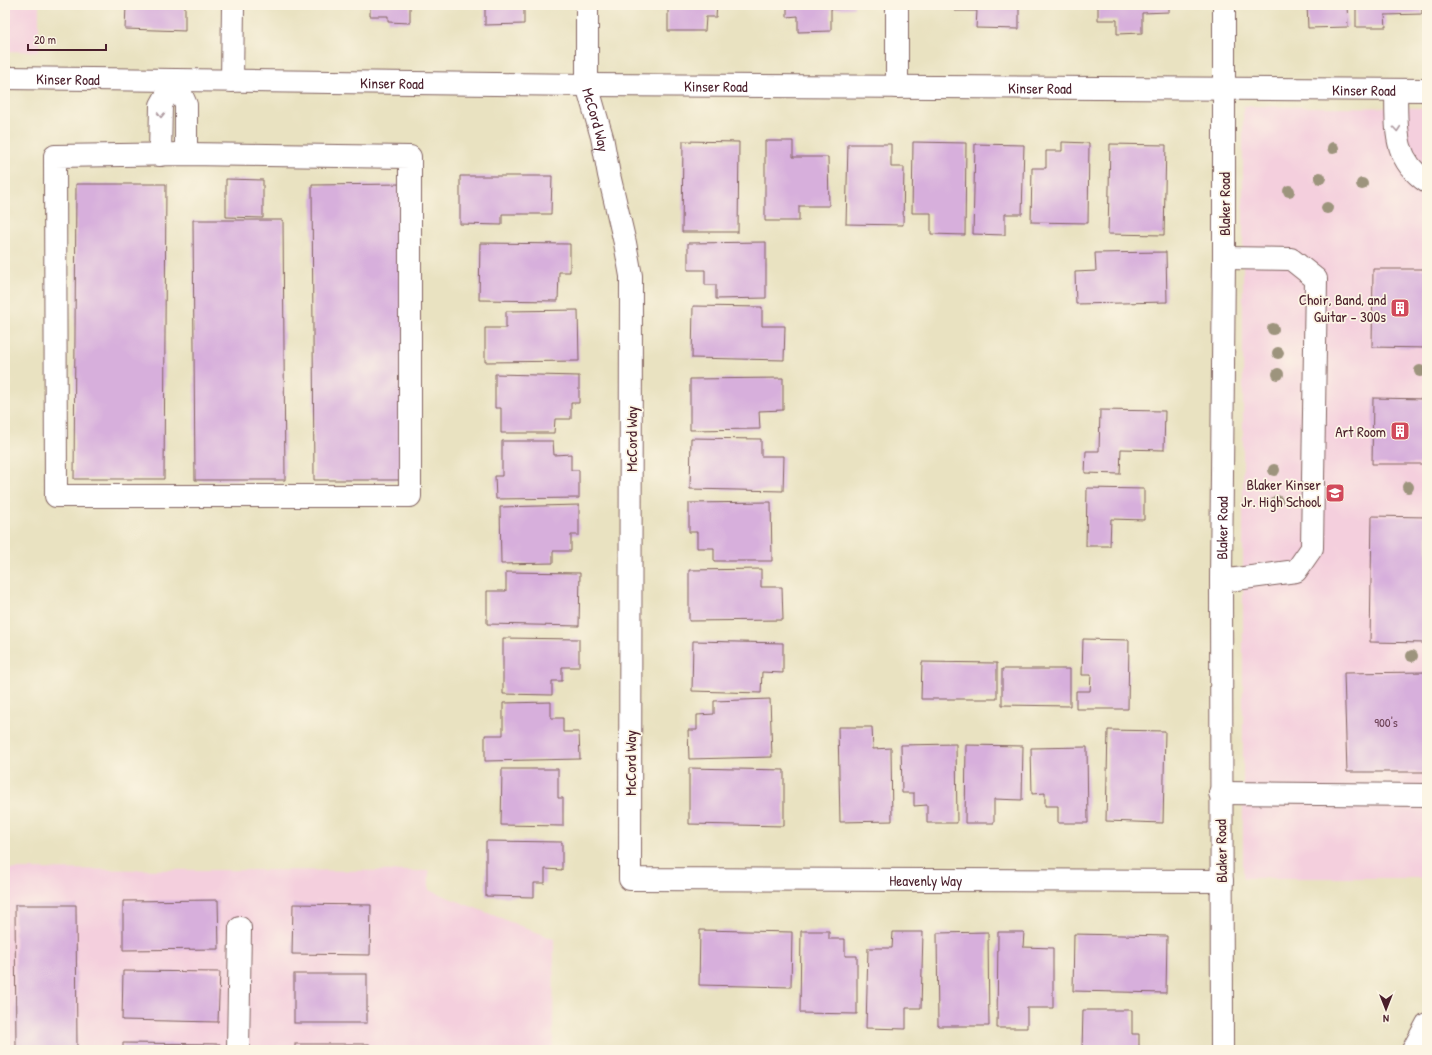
<svg xmlns="http://www.w3.org/2000/svg" width="1432" height="1055" viewBox="0 0 1432 1055" font-family="'Patrick Hand',sans-serif">
  <style>
    .built { fill: #f4cfdd }
    .building { fill: #d7afdc }
    .lines { fill: none; stroke-linecap: round; stroke-linejoin: round }
    .minor-casing { stroke: #826360; stroke-width: 24 }
    .minor { stroke: #fff; stroke-width: 22 }
    .tree { fill: #9d947d }
    .oneway { stroke: #ae9aa0 }
    .labels { text-anchor: middle; dominant-baseline: central; stroke-width: 3.5; stroke-linejoin: round; paint-order: stroke }
    .number-label { font-size: 13px; fill: #6d4357 }
    .street-label { font-size: 15px; fill: #4a1f2b; stroke: #fcf5e5 }
    .poi-label { font-size: 15px; fill: #4a1f2b; stroke: #fcf5e5; text-anchor: end }
  </style>
  <rect width="100%" height="100%" fill="#fcf5e5"/>
  <filter id="ink" filterUnits="userSpaceOnUse"><feTurbulence type="fractalNoise" baseFrequency=".025" numOctaves="2"/><feDisplacementMap in="SourceGraphic" scale="8" xChannelSelector="R" yChannelSelector="G"/><feConvolveMatrix kernelMatrix="1 2 1 2 8 2 1 2 1" color-interpolation-filters="sRGB"/></filter>
  <filter id="wash" filterUnits="userSpaceOnUse"><feTurbulence type="fractalNoise" baseFrequency=".012" numOctaves="4" result="noise"/><feDisplacementMap in="SourceGraphic" scale="16" xChannelSelector="R" yChannelSelector="G"/><feGaussianBlur stdDeviation="0.9" result="paint"/><feColorMatrix in="noise" values="0 0 0 0 0 0 0 0 0 0 0 0 0 0 0 0 0 1.4 0 .05"/><feComposite in="paint" operator="in"/></filter>
  <g filter="url(#wash)">
    <rect width="100%" height="100%" fill="#e9e2c1"/>
    <g class="built">
      <polygon points="5,5 39,5 39,52 5,51"/>
      <polygon points="1243,106 1427,108 1427,878 1243,878"/>
      <polygon points="5,869 429,871 429,890 554,939 553,1050 5,1050"/>
    </g>
    <g id="blocks">
      <g class="building">
        <polygon points="126,5 185,5 185,31 125,29"/>
        <polygon points="370,5 410,5 410,23 388,22 388,16 370,16"/>
        <polygon points="485,5 541,5 541,7 524,7 524,24 485,25"/>
        <polygon points="643,5 717,5 716,17 706,17 705,31 668,31 668,9 643,9"/>
        <polygon points="787,5 854,5 854,8 831,9 831,31 798,32 798,16 787,17"/>
        <polygon points="955,5 1019,5 1019,29 976,28 977,11 955,11"/>
        <polygon points="1098,5 1169,5 1169,12 1142,13 1142,33 1117,34 1117,20 1098,20"/>
        <polygon points="1307,5 1347,5 1348,27 1308,28"/>
        <polygon points="1356,5 1422,5 1422,14 1385,15 1386,27 1356,27"/>
        <polygon points="683,141 739,142 738,232 682,232"/>
        <polygon points="765,141 793,141 793,157 828,157 829,206 799,206 799,221 765,221"/>
        <polygon points="913,142 966,143 965,235 931,234 931,213 912,213"/>
        <polygon points="1062,142 1089,143 1088,223 1031,222 1032,168 1046,168 1046,151 1062,151"/>
        <polygon points="848,144 891,144 891,167 904,167 903,225 846,224"/>
        <polygon points="975,144 1024,145 1022,214 1005,214 1005,235 973,234"/>
        <polygon points="1110,144 1166,145 1164,235 1108,234"/>
        <polygon points="460,176 552,176 551,214 502,214 502,225 460,224"/>
        <polygon points="226,179 263,180 263,218 226,217"/>
        <polygon points="76,184 166,184 164,479 74,479"/>
        <polygon points="404,184 405,480 314,480 312,185"/>
        <polygon points="193,220 283,220 285,480 195,480"/>
        <polygon points="766,242 766,298 716,299 716,285 705,285 705,270 688,270 688,243"/>
        <polygon points="480,243 570,244 570,272 559,272 558,301 479,300"/>
        <polygon points="1166,252 1167,302 1076,304 1075,272 1096,271 1095,253"/>
        <polygon points="1373,269 1427,269 1427,348 1372,347"/>
        <polygon points="693,306 762,307 762,326 785,326 784,360 692,358"/>
        <polygon points="578,310 579,361 485,362 485,328 506,328 506,311"/>
        <polygon points="495,374 579,376 579,403 571,403 571,419 555,419 554,433 501,433 501,408 495,408"/>
        <polygon points="783,378 783,410 759,411 760,429 690,430 690,379"/>
        <polygon points="1373,398 1427,399 1427,464 1372,464"/>
        <polygon points="1100,410 1165,411 1164,450 1121,449 1120,474 1085,473 1086,451 1099,451"/>
        <polygon points="691,438 761,439 761,456 784,456 783,491 690,489"/>
        <polygon points="502,441 553,441 554,455 571,454 571,470 579,470 579,498 496,499 495,476 502,476"/>
        <polygon points="1087,488 1144,489 1144,520 1111,519 1110,546 1086,546"/>
        <polygon points="771,502 772,561 714,561 714,548 697,548 697,532 689,532 689,503"/>
        <polygon points="579,505 579,535 571,535 571,551 553,551 553,563 501,564 500,507"/>
        <polygon points="1372,516 1427,517 1427,643 1370,642"/>
        <polygon points="761,569 761,587 782,587 783,620 689,621 689,570"/>
        <polygon points="506,572 580,573 579,626 487,624 487,591 506,591"/>
        <polygon points="503,638 579,639 579,667 562,667 562,681 552,681 552,695 503,694"/>
        <polygon points="1083,639 1129,640 1128,709 1076,709 1076,691 1090,691 1091,675 1082,675"/>
        <polygon points="693,641 783,643 783,673 762,672 761,693 692,691"/>
        <polygon points="922,662 997,663 997,699 921,699"/>
        <polygon points="1002,669 1070,669 1070,706 1002,705"/>
        <polygon points="1427,672 1427,772 1347,772 1344,673"/>
        <polygon points="770,699 772,757 689,759 688,730 697,730 697,715 714,714 714,701"/>
        <polygon points="551,702 551,718 563,718 563,732 579,732 580,759 485,761 485,735 503,735 503,703"/>
        <polygon points="838,727 872,727 873,749 891,748 892,821 840,822"/>
        <polygon points="1108,730 1165,731 1163,823 1106,821"/>
        <polygon points="956,744 957,823 927,823 927,805 914,806 914,793 902,793 901,745"/>
        <polygon points="966,745 1023,746 1022,800 994,799 994,823 965,823"/>
        <polygon points="1087,747 1088,823 1058,823 1058,806 1045,806 1045,793 1032,794 1031,748"/>
        <polygon points="689,768 784,770 784,826 689,824"/>
        <polygon points="502,769 558,769 558,798 563,798 563,826 501,825"/>
        <polygon points="486,841 562,842 562,870 545,869 545,883 534,883 534,897 486,896"/>
        <polygon points="218,900 219,949 123,950 123,901"/>
        <polygon points="293,904 371,905 370,955 292,954"/>
        <polygon points="15,905 76,905 77,1050 16,1050"/>
        <polygon points="700,930 792,932 791,987 699,985"/>
        <polygon points="801,931 829,931 829,939 845,939 845,956 857,956 857,1014 800,1013"/>
        <polygon points="893,932 923,932 921,1008 906,1008 906,1029 866,1028 868,948 892,948"/>
        <polygon points="988,932 989,1026 938,1026 937,933"/>
        <polygon points="998,932 1024,932 1023,947 1053,948 1053,1008 1027,1008 1027,1028 997,1028"/>
        <polygon points="1074,934 1167,936 1166,993 1073,991"/>
        <polygon points="123,971 220,972 218,1022 122,1020"/>
        <rect x="294" y="974" width="73" height="49"/>
        <polygon points="1083,1010 1132,1010 1132,1034 1139,1034 1139,1050 1082,1050"/>
        <polygon points="123,1043 220,1044 219,1050 123,1050"/>
        <rect x="295" y="1044" width="74" height="6"/>
      </g>
    </g>
  </g>
  <g filter="url(#ink)">
    <use href="#blocks" fill-opacity="0" stroke="#826360" stroke-width="1"/>
    <g class="lines">
      <defs>
        <g id="minor">
          <path id="s1" d="M587 5V85L602 137 609 175 625 243 631 276 630 879 1222 881"/>
          <path id="s2" d="M5 78 587 85 1427 90"/>
          <polyline points="175,80 186,105 186,154"/>
          <polyline points="232,81 233,5"/>
          <polyline points="897,87 897,5"/>
          <path d="M1396 90C1397 128 1392 158 1427 182"/>
          <polygon points="186,154 410,157 410,496 56,496 55,156"/>
          <polyline points="160,155 161,105 175,80"/>
          <polyline points="1221,581 1296,571 1312,548 1316,279 1291,259 1224,258"/>
          <polyline points="1220,793 1427,795"/>
          <polyline points="238,1050 240,928"/>
          <path id="s3" d="M1222 1050 1221 581 1224 258V5"/>
          <polyline points="1413,1050 1427,1024"/>
        </g>
      </defs>
      <use href="#minor" class="minor-casing"/>
      <use href="#minor" class="minor"/>
    </g>
    <g class="tree">
      <circle cx="1333" cy="148" r="6"/>
      <circle cx="1320" cy="178" r="6"/>
      <circle cx="1362" cy="184" r="6"/>
      <circle cx="1289" cy="191" r="6"/>
      <circle cx="1327" cy="208" r="6"/>
      <circle cx="1273" cy="329" r="6"/>
      <circle cx="1278" cy="353" r="6"/>
      <circle cx="1420" cy="371" r="6"/>
      <circle cx="1278" cy="374" r="6"/>
      <circle cx="1274" cy="470" r="6"/>
      <circle cx="1408" cy="487" r="6"/>
      <circle cx="1277" cy="501" r="6"/>
      <circle cx="1412" cy="656" r="6"/>
    </g>
    <defs><path id="oneway-chevron" d="M-2-3.5L2.5 0L-2 3.5" fill="none" stroke-width="1.6" stroke-linecap="round" stroke-linejoin="round"/></defs>
    <g class="oneway">
      <use href="#oneway-chevron" transform="translate(161 115) rotate(91)"/>
      <use href="#oneway-chevron" transform="translate(1397 129) rotate(85)"/>
    </g>
  </g>
  <defs>
    <symbol id="building-square" viewBox="-11 -11 22 22"><rect x="-9" y="-9" width="18" height="18" rx="4" fill="#d1495b" stroke="#fcf5e5"/><path d="M-4-6H4V6H1V3H-1V6H-4ZM-2.5-4.3h1.7v1.8h-1.7ZM.8-4.3h1.7v1.8H.8ZM-2.5-1h1.7V.8h-1.7ZM.8-1h1.7V.8H.8Z" fill="#fff"/></symbol>
    <symbol id="school-square" viewBox="-11 -11 22 22"><rect x="-9" y="-9" width="18" height="18" rx="4" fill="#d1495b" stroke="#fcf5e5"/><path d="M0-5L7-2L0 1L-7-2ZM-4 1L0 2.5L4 1V4Q0 6-4 4Z" fill="#fff"/></symbol>
  </defs>
  <g fill-rule="evenodd">
    <use href="#building-square" x="1389" y="297" width="22" height="22"/>
    <use href="#building-square" x="1389" y="420" width="22" height="22"/>
    <use href="#school-square" x="1324" y="482" width="22" height="22"/>
  </g>
  <g class="labels">
    <g class="number-label">
      <text x="1386" y="722">900's</text>
    </g>
    <g class="street-label">
      <text stroke="none"><textPath href="#s2" startOffset="63">Kinser Road</textPath></text>
      <text stroke="none"><textPath href="#s2" startOffset="387">Kinser Road</textPath></text>
      <text stroke="none"><textPath href="#s2" startOffset="711">Kinser Road</textPath></text>
      <text stroke="none"><textPath href="#s2" startOffset="1035">Kinser Road</textPath></text>
      <text stroke="none"><textPath href="#s2" startOffset="1359">Kinser Road</textPath></text>
      <text stroke="none"><textPath href="#s1" startOffset="116">McCord Way</textPath></text>
      <text transform="translate(1224 204) rotate(-90)">Blaker Road</text>
      <text transform="translate(631 439) rotate(-90)">McCord Way</text>
      <text stroke="none"><textPath href="#s3" startOffset="522">Blaker Road</textPath></text>
      <text transform="translate(630 763) rotate(-90)">McCord Way</text>
      <text transform="translate(1221 851) rotate(-91)">Blaker Road</text>
      <text stroke="none"><textPath href="#s1" startOffset="1175">Heavenly Way</textPath></text>
    </g>
    <g class="poi-label">
      <text x="1386" y="299">Choir, Band, and<tspan x="1386" dy="17">Guitar - 300s</tspan></text>
      <text x="1386" y="431">Art Room</text>
      <text x="1321" y="484">Blaker Kinser<tspan x="1321" dy="17">Jr. High School</tspan></text>
    </g>
  </g>
  <rect width="1432" height="1055" fill="none" stroke="#fcf5e5" stroke-width="20"/>
  <g transform="translate(1386 1009) rotate(180)" stroke="#fcf5e5" stroke-width="3" paint-order="stroke">
  <path d="M0-3L7 15L0 10L-7 15Z" fill="#4a1f2b"/>
  <text y="-6" font-size="11" font-weight="bold" text-anchor="middle" fill="#4a1f2b">N</text>
  </g>
  <path d="M28 44v6h78v-6" fill="none" stroke="#4a1f2b" stroke-width="2"/>
  <text x="34" y="44" font-size="12" fill="#4a1f2b" stroke="#fcf5e5" stroke-width="3" paint-order="stroke">20 m</text>
</svg>
